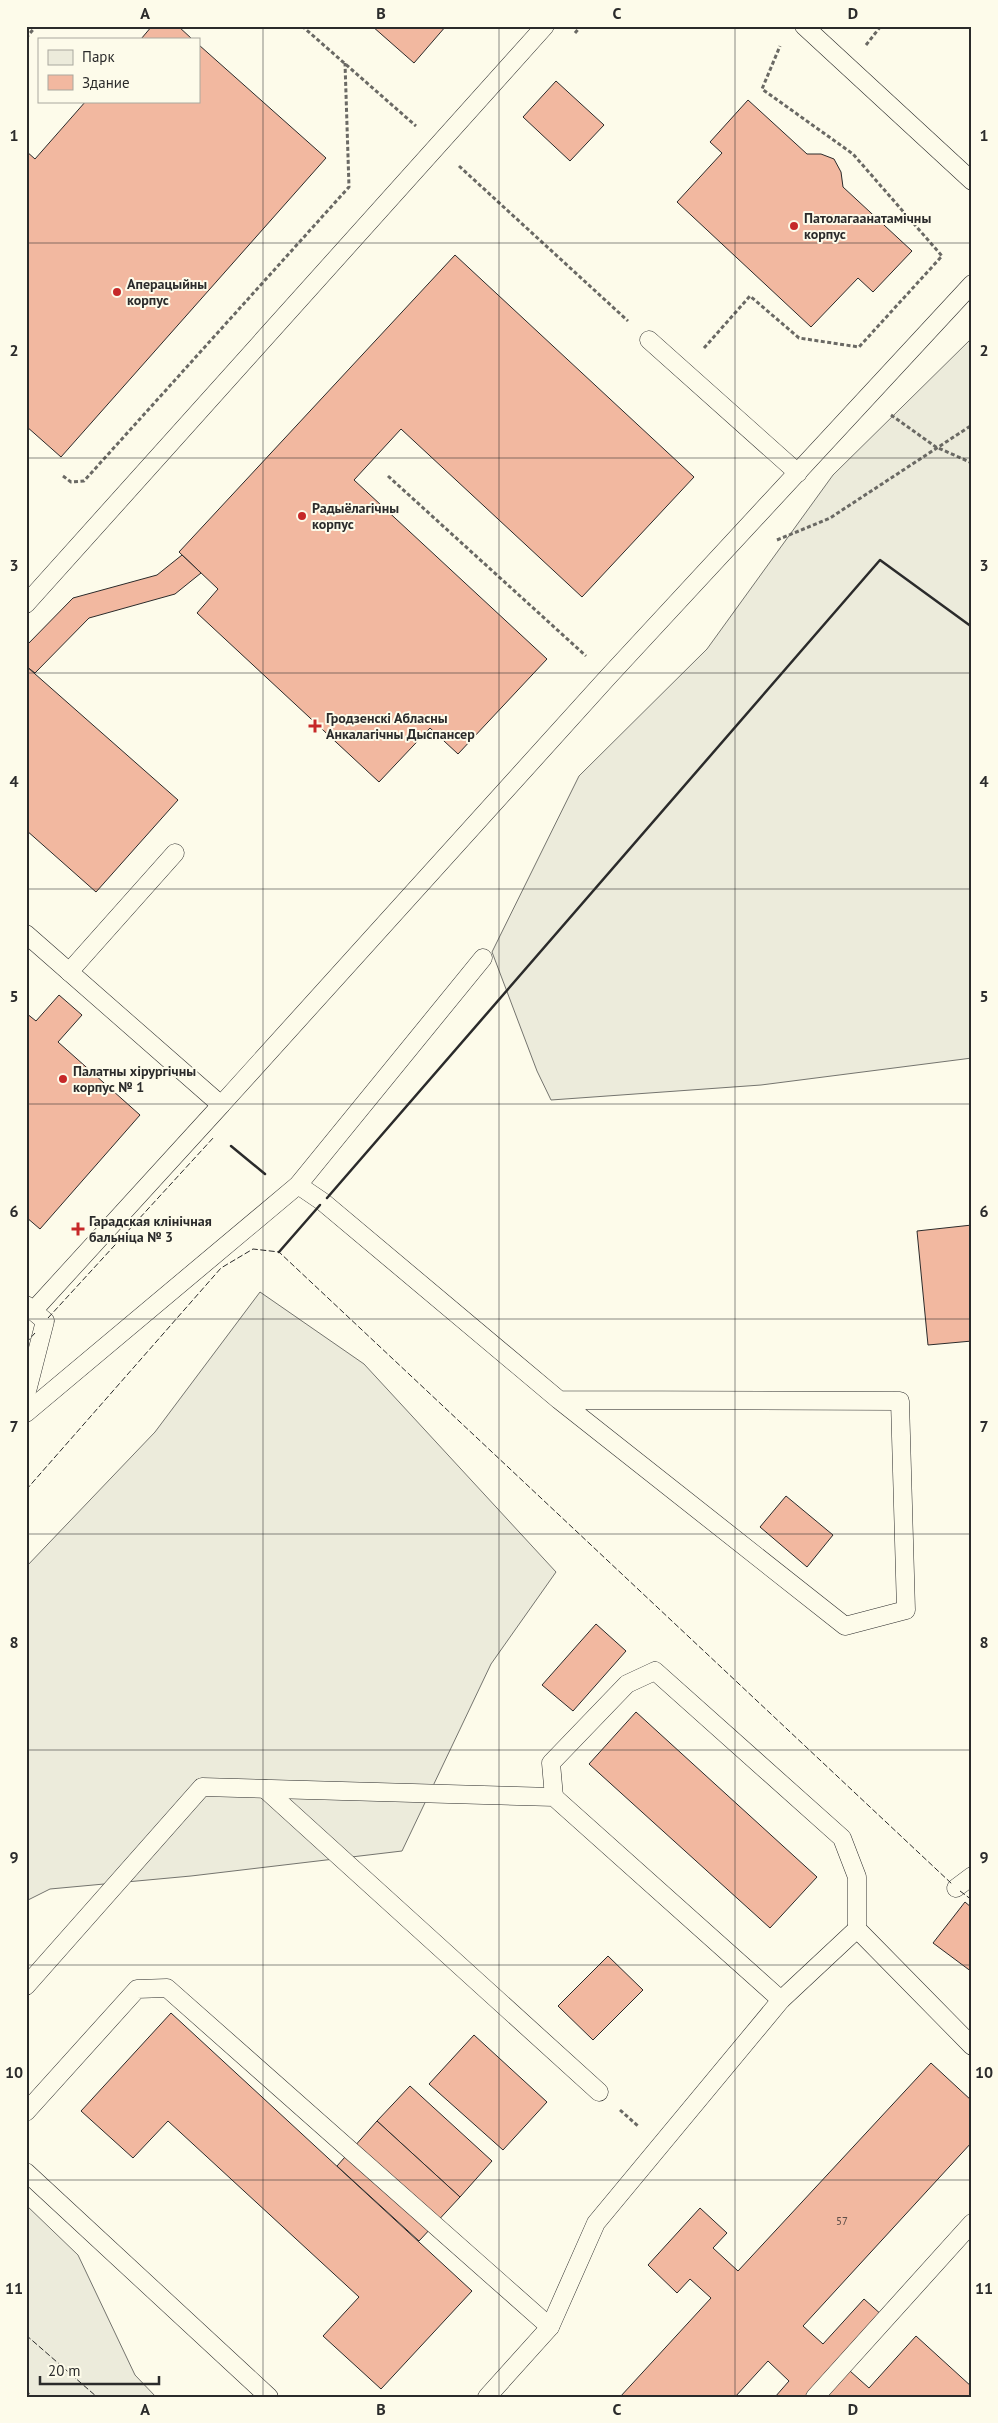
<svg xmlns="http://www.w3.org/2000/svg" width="998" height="2423" viewBox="0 0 998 2423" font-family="'PT Sans',sans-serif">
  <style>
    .green { fill: #ecebdb; stroke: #74746e }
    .building { fill: #f2b8a0; stroke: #2b2b2b }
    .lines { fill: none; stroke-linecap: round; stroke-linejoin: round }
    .lane-casing { stroke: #2b2b2b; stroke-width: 19 }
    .path { stroke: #6a6964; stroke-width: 3; stroke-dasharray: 4 2.5; stroke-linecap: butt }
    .lane { stroke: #fdfbea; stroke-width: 18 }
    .fence { stroke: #2b2b2b; stroke-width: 1; stroke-dasharray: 6 2.5; stroke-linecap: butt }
    .wall { stroke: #2b2b2b; stroke-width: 2.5 }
    .grid { fill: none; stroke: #2b2b2b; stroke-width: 1; stroke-opacity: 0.55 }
    .poi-dot { fill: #c62828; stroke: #fdfbea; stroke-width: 2 }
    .labels { text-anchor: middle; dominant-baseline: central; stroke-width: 4; stroke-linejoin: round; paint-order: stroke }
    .number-label { font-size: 11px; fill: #5d4e48 }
    .poi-label { font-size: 14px; font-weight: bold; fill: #2b2b2b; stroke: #fdfbea; text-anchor: start }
    .neatline { fill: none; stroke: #2b2b2b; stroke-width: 2 }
    .grid-label { font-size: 16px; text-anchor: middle; font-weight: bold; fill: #2b2b2b }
  </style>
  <rect width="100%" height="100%" fill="#fdfbea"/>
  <g class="green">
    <polygon points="972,338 972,1058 761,1085 551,1100 537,1071 492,952 579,776 707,649 833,475"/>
    <polygon points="260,1292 364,1364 556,1572 491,1664 402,1851 191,1876 50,1889 26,1901 26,1567 155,1432"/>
    <polygon points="26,2205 78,2255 135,2375 156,2397 26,2397"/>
  </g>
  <g class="building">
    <polygon points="152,26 178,26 192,39 141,39"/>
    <polygon points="372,26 446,26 414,63"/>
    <polygon points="199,45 326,158 61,457 26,426 26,151 35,159 86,101 199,101"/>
    <polygon points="556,81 604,125 570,161 523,117"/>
    <polygon points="748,100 807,154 821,154 834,159 841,172 843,187 912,251 873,292 858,278 811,327 677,202 722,153 710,142"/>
    <polygon points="455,255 694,477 582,597 401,429 354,480 547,659 458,754 430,728 379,782 197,613 218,589 179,552"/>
    <polygon points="182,555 201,573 175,594 89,618 35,673 26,666 26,646 73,598 157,575"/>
    <polygon points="26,666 178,800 96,892 26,830"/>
    <polygon points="59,995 82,1015 58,1042 140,1115 40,1229 26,1217 26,1013 36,1021"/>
    <polygon points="972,1225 972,1341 928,1345 917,1231"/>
    <polygon points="786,1496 833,1535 807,1567 760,1527"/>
    <polygon points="596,1624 626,1651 573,1711 542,1685"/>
    <polygon points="636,1712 817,1877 770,1928 589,1764"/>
    <polygon points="965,1902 972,1908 972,1972 933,1943"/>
    <polygon points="608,1956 643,1990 593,2040 558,2006"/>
    <polygon points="171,2013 472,2291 381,2389 323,2336 359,2297 168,2121 133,2158 81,2111"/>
    <polygon points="474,2035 547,2102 503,2150 429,2084"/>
    <polygon points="931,2063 972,2101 972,2142 803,2326 823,2344 864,2299 883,2316 841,2363 869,2388 916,2336 972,2387 972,2397 775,2397 789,2381 768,2361 735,2397 620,2397 711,2298 690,2279 677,2293 648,2265 700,2208 727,2233 713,2248 738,2271"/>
    <polygon points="410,2086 492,2161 460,2197 377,2121"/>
    <polygon points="377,2121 460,2197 419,2241 337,2166"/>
  </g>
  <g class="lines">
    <defs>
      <g id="lane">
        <polyline points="804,26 972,181"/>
        <polyline points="649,340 798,473"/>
        <polyline points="26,604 545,26"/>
        <polyline points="26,934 221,1105 608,677 972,284"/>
        <polyline points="69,972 175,853"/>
        <polyline points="298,1185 323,1202 559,1400 900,1401 906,1610 845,1626 559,1400"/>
        <polyline points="26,1305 45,1321 26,1395"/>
        <polyline points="33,1311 221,1105"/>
        <polyline points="26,1413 298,1185 483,958"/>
        <polyline points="265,1789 599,2092"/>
        <polyline points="554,1797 551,1763 627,1684 655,1671 842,1838 857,1877 857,1929 972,2046"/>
        <polyline points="956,1888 972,1876"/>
        <polyline points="26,1986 202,1787 554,1797 781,2000"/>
        <polyline points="26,2112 137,1989 167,1988 550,2327"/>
        <polyline points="26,2172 269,2397"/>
        <polyline points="487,2397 550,2327 596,2223 781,2000 857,1929"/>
        <polyline points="815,2397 972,2223"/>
      </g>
    </defs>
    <use href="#lane" class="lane-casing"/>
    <g class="path">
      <polyline points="302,26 416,126"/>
      <polyline points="575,33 581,26"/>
      <polyline points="26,38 36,26"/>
      <polyline points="866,45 881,26"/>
      <polyline points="459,166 628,321"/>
      <polyline points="704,348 750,296 799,338 859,347 942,256 853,154 762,89 780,46"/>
      <polyline points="891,415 936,447 972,463"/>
      <polyline points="63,476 71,482 84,481 349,187 345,63"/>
      <polyline points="388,476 586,656"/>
      <polyline points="777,540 830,518 972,425"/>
      <polyline points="620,2110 638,2126"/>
      <polyline points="26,2392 32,2397"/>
    </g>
    <use href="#lane" class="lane"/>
    <g class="fence">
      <polyline points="48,1318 214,1137"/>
      <polyline points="26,1343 35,1333"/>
      <polyline points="26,1490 221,1268 253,1249 279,1252 952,1884"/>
      <polyline points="960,1891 972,1900"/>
      <polyline points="26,2335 97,2397"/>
    </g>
    <g class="wall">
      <polyline points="231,1146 265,1174"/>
      <polyline points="327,1198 880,560 972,627"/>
      <polyline points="279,1252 320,1205"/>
    </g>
  </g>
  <path class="grid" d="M263 26V2397M499 26V2397M735 26V2397M26 243H972M26 458H972M26 673H972M26 889H972M26 1104H972M26 1319H972M26 1534H972M26 1750H972M26 1965H972M26 2180H972"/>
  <g class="poi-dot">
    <circle cx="794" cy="226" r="5"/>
    <circle cx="117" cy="292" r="5"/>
    <circle cx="302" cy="516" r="5"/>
    <path d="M312.5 718.5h5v5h5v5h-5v5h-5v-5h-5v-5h5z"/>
    <circle cx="63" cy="1079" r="5"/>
    <path d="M75.5 1221.5h5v5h5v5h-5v5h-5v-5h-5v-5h5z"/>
  </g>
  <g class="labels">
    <g class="number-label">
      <text x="842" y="2221">57</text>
    </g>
    <g class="poi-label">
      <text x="804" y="218">Патолагаанатамічны<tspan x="804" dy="16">корпус</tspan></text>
      <text x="127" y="284">Аперацыйны<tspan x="127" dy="16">корпус</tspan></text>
      <text x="312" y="508">Радыёлагічны<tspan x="312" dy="16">корпус</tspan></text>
      <text x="326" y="718">Гродзенскі Абласны<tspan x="326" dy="16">Анкалагічны Дыспансер</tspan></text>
      <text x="73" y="1071">Палатны хірургічны<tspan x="73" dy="16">корпус № 1</tspan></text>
      <text x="89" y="1221">Гарадская клінічная<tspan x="89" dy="16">бальніца № 3</tspan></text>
    </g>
  </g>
  <rect width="998" height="2423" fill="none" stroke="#fdfbea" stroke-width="55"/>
  <rect x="38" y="38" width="162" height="65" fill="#fdfbea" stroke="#a9a89e"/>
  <rect x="48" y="50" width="25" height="15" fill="#ecebdb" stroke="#a9a89e"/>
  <text x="82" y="62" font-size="15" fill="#2b2b2b">Парк</text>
  <rect x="48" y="75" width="25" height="15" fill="#f2b8a0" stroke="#a9a89e"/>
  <text x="82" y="88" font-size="15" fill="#2b2b2b">Здание</text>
  <path d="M40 2376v8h119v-8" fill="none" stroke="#2b2b2b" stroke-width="2.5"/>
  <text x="48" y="2376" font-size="15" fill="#2b2b2b" stroke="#fdfbea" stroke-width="4" paint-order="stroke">20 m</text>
  <rect x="28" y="28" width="942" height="2368" class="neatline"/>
  <g class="grid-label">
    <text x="145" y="19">A</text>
    <text x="381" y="19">B</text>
    <text x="617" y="19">C</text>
    <text x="853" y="19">D</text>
    <text x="14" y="141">1</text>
    <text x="984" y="141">1</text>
    <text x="14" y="356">2</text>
    <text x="984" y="356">2</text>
    <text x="14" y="571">3</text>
    <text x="984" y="571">3</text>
    <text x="14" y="787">4</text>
    <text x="984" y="787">4</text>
    <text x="14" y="1002">5</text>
    <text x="984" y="1002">5</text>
    <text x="14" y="1217">6</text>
    <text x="984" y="1217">6</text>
    <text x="14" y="1432">7</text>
    <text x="984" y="1432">7</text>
    <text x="14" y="1648">8</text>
    <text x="984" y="1648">8</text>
    <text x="14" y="1863">9</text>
    <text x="984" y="1863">9</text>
    <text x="14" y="2078">10</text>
    <text x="984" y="2078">10</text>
    <text x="14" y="2294">11</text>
    <text x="984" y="2294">11</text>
    <text x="145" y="2415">A</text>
    <text x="381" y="2415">B</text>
    <text x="617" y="2415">C</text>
    <text x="853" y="2415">D</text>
  </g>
</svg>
